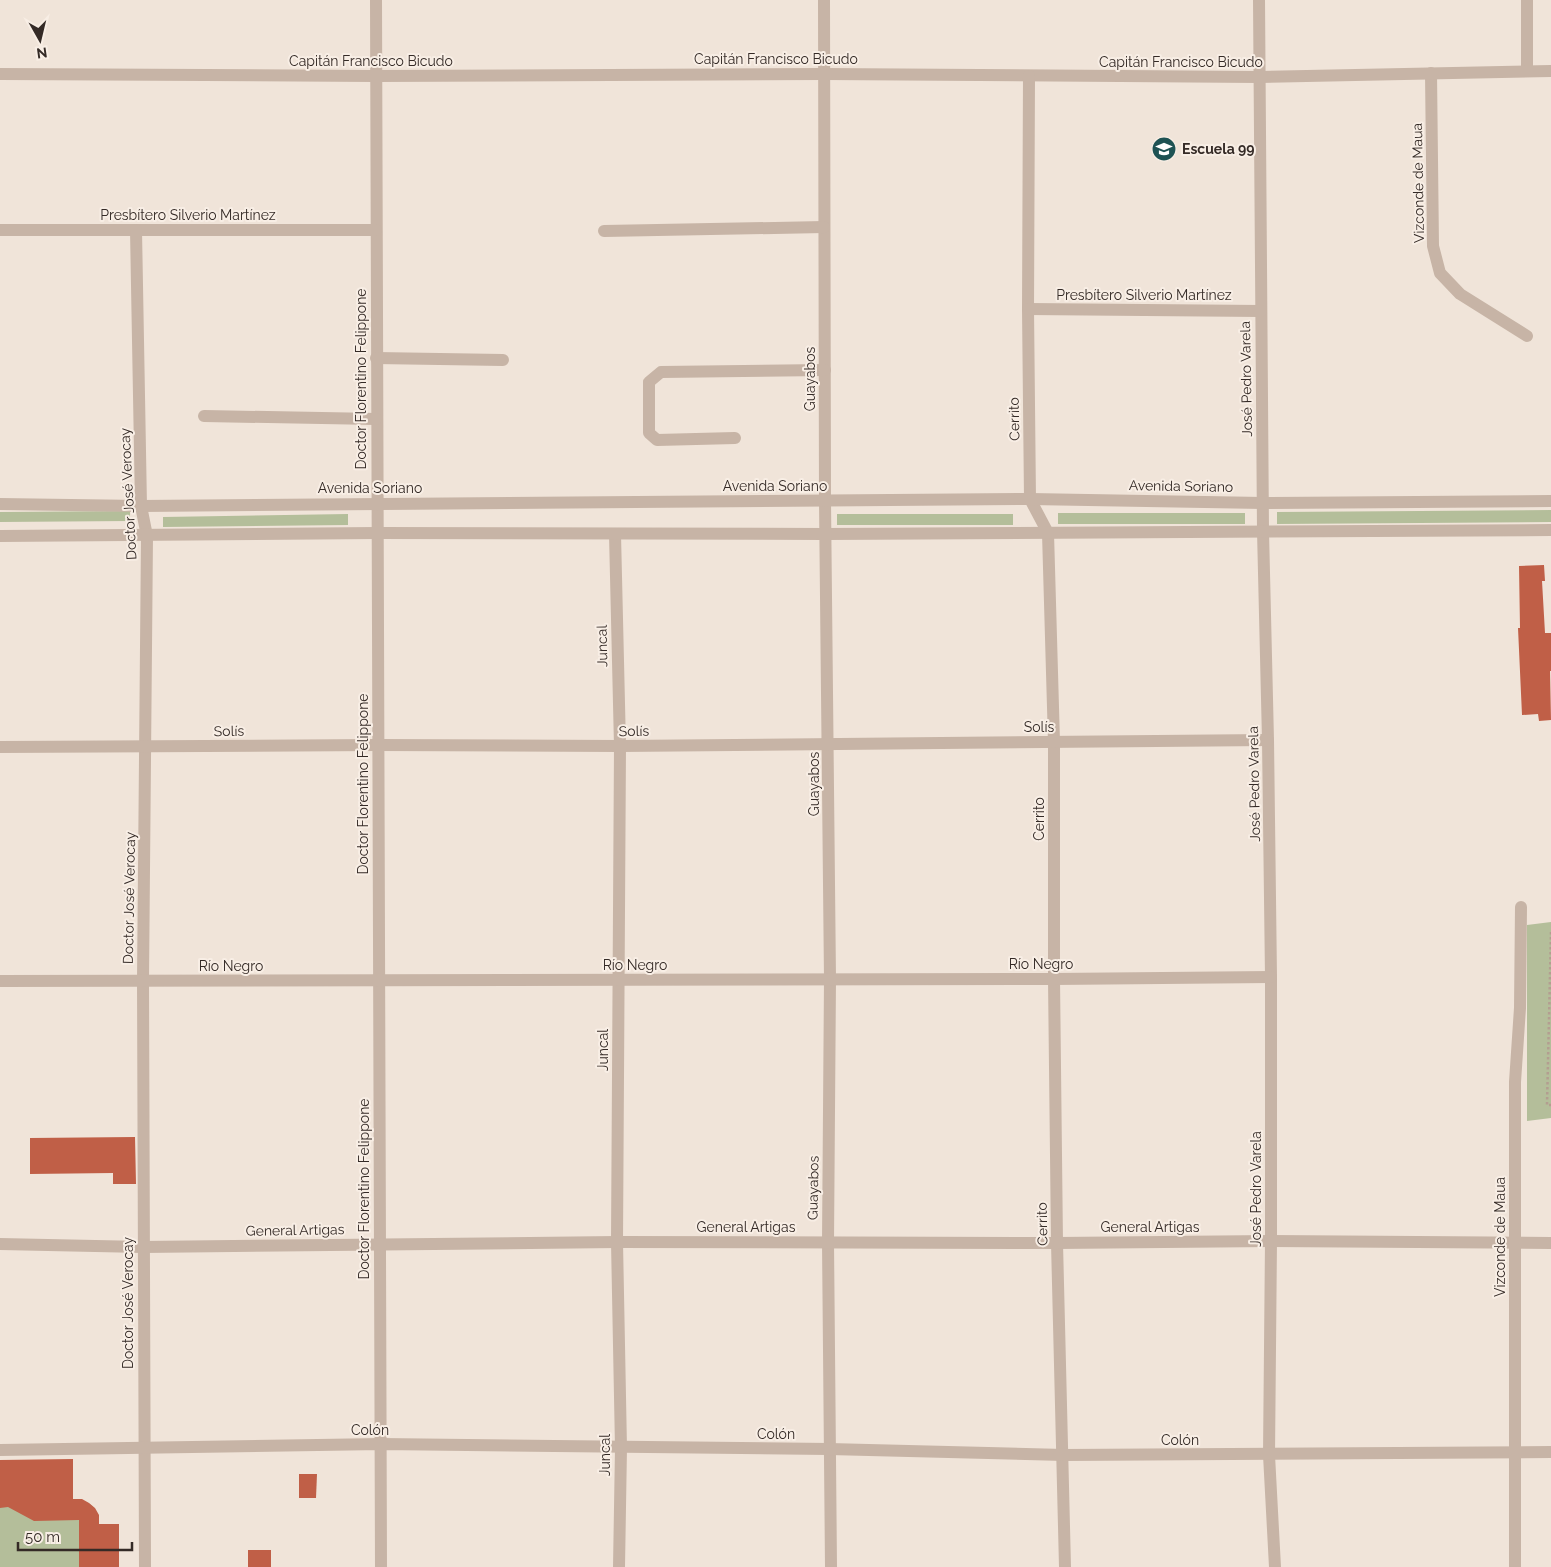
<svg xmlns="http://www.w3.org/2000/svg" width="1551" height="1567" viewBox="0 0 1551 1567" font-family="Raleway,sans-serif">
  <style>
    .green { fill: #b4be9a }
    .building { fill: #c05f47 }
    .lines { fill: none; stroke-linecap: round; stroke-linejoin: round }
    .path { stroke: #b39e90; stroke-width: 2.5; stroke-dasharray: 2.5 2.5; stroke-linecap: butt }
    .minor { stroke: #c7b4a6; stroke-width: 12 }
    .labels { text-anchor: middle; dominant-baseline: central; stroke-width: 4; stroke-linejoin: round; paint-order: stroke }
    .street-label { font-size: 14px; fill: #342a26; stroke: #f8eee5 }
    .poi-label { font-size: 14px; font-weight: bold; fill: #342a26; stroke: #f8eee5; text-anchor: start }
  </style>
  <rect width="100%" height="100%" fill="#f0e4d9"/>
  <g class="green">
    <polygon points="1551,510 1551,522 1277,524 1277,512"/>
    <polygon points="130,511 130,521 0,522 0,512"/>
    <rect x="1058" y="513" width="187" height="11"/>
    <polygon points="348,514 348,525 163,527 163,517"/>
    <rect x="837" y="514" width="176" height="11"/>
    <polygon points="1551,922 1551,1118 1527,1121 1527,925"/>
    <path d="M0 1460 73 1499C89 1500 98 1507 99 1524H119V1567H0Z"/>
  </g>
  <g class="building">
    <polygon points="1544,565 1545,581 1542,581 1545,633 1551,633 1551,671 1550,671 1551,720 1539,721 1538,714 1522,715 1518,628 1520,628 1519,566"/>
    <polygon points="135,1137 136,1184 113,1184 113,1173 30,1174 30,1138"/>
    <polygon points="73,1459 73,1499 82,1499 89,1503 95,1508 99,1515 99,1524 119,1524 119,1567 79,1567 79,1520 34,1521 8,1507 0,1508 0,1460"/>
    <polygon points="299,1474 317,1474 316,1498 299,1498"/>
    <rect x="248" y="1550" width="23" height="17"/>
  </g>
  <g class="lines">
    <polyline class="path" points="1551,932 1547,1105 1551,1105"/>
    <g class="minor">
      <polyline points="376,0 381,1567"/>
      <polyline points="824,0 825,501 830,979 828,1242 831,1567"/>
      <polyline points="1259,0 1263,531 1268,740 1271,977 1271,1241 1269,1455 1275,1567"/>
      <polyline points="1527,0 1527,71"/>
      <polyline points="1431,73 1433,246 1440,273 1460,294 1527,336"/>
      <polyline points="0,74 375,76 824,74 1259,77 1551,71"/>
      <polyline points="1029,76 1028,309 1030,499 1048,533 1054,742 1054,979 1057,1243 1065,1567"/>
      <polyline points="0,230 376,230"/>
      <polyline points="136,230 141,506 147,536 143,981 145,1567"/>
      <polyline points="604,231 824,227"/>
      <polyline points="1028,309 1261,311"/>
      <polyline points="376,358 503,360"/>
      <polyline points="204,416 376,419"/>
      <polyline points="735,438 657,440 649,433 649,382 661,372 825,370"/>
      <polyline points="0,504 141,506 1030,499 1263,503 1551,501"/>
      <polyline points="615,534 620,746 617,1242 621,1448 619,1567"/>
      <polyline points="0,536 377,533 825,534 1551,530"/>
      <polyline points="0,747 378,745 620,746 1268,740"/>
      <polyline points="0,981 1054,979 1271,977"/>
      <polyline points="0,1244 143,1247 617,1242 1057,1243 1271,1241 1551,1243"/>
      <polyline points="0,1450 381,1444 829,1449 1064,1455 1551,1452"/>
      <polyline points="1515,1567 1515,1082 1520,1008 1521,907"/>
    </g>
  </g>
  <defs>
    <symbol id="school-disc" viewBox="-11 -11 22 22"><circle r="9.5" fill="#1e5253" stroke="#f8eee5"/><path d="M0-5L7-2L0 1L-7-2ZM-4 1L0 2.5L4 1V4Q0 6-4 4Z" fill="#fff"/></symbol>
  </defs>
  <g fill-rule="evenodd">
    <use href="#school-disc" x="1150" y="135" width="28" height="28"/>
  </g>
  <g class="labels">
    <g class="street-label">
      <text x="776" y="59">Capitán Francisco Bicudo</text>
      <text x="371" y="61">Capitán Francisco Bicudo</text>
      <text x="1181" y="62">Capitán Francisco Bicudo</text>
      <text transform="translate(1418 183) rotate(-91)">Vizconde de Maua</text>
      <text x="188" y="215">Presbítero Silverio Martínez</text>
      <text x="1144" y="295">Presbítero Silverio Martínez</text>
      <text transform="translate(361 379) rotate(-90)">Doctor Florentino Felippone</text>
      <text transform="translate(810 379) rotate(-90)">Guayabos</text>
      <text transform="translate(1246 379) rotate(-91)">José Pedro Varela</text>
      <text transform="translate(1014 419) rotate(-91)">Cerrito</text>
      <text x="775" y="486">Avenida Soriano</text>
      <text transform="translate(1181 486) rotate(1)">Avenida Soriano</text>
      <text x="370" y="488">Avenida Soriano</text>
      <text transform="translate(128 494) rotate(-93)">Doctor José Verocay</text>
      <text transform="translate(602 646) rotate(-91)">Juncal</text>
      <text x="1039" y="727">Solís</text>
      <text transform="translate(229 731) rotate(-1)">Solís</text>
      <text transform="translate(634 731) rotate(-1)">Solís</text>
      <text transform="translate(363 784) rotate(-90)">Doctor Florentino Felippone</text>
      <text transform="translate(814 784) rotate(-90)">Guayabos</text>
      <text transform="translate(1254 784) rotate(-91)">José Pedro Varela</text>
      <text transform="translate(1039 819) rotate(-90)">Cerrito</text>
      <text transform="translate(129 898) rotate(-89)">Doctor José Verocay</text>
      <text x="1041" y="964">Río Negro</text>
      <text x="635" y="965">Río Negro</text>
      <text x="231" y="966">Río Negro</text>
      <text transform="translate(603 1050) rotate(-90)">Juncal</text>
      <text transform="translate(813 1188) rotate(-89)">Guayabos</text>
      <text transform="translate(364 1189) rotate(-90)">Doctor Florentino Felippone</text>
      <text transform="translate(1256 1189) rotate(-90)">José Pedro Varela</text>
      <text transform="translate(1042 1224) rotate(-91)">Cerrito</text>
      <text x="746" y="1227">General Artigas</text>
      <text x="1150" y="1227">General Artigas</text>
      <text transform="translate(295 1230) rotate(-1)">General Artigas</text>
      <text transform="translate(1500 1237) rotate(-90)">Vizconde de Maua</text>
      <text transform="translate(128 1303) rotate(-90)">Doctor José Verocay</text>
      <text x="370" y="1430">Colón</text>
      <text x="776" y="1434">Colón</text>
      <text x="1180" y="1440">Colón</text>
      <text transform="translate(605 1455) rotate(-90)">Juncal</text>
    </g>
    <g class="poi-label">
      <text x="1182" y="149">Escuela 99</text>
    </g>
  </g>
  <g transform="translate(40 40) rotate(172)" stroke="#f8eee5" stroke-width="4" paint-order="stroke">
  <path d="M0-4L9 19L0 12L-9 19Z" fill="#342a26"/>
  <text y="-8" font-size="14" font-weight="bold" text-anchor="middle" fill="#342a26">N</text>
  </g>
  <path d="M18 1542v8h114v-8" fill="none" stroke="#342a26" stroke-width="2.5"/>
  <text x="25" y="1542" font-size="15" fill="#342a26" stroke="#f8eee5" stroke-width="4" paint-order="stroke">50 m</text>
</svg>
